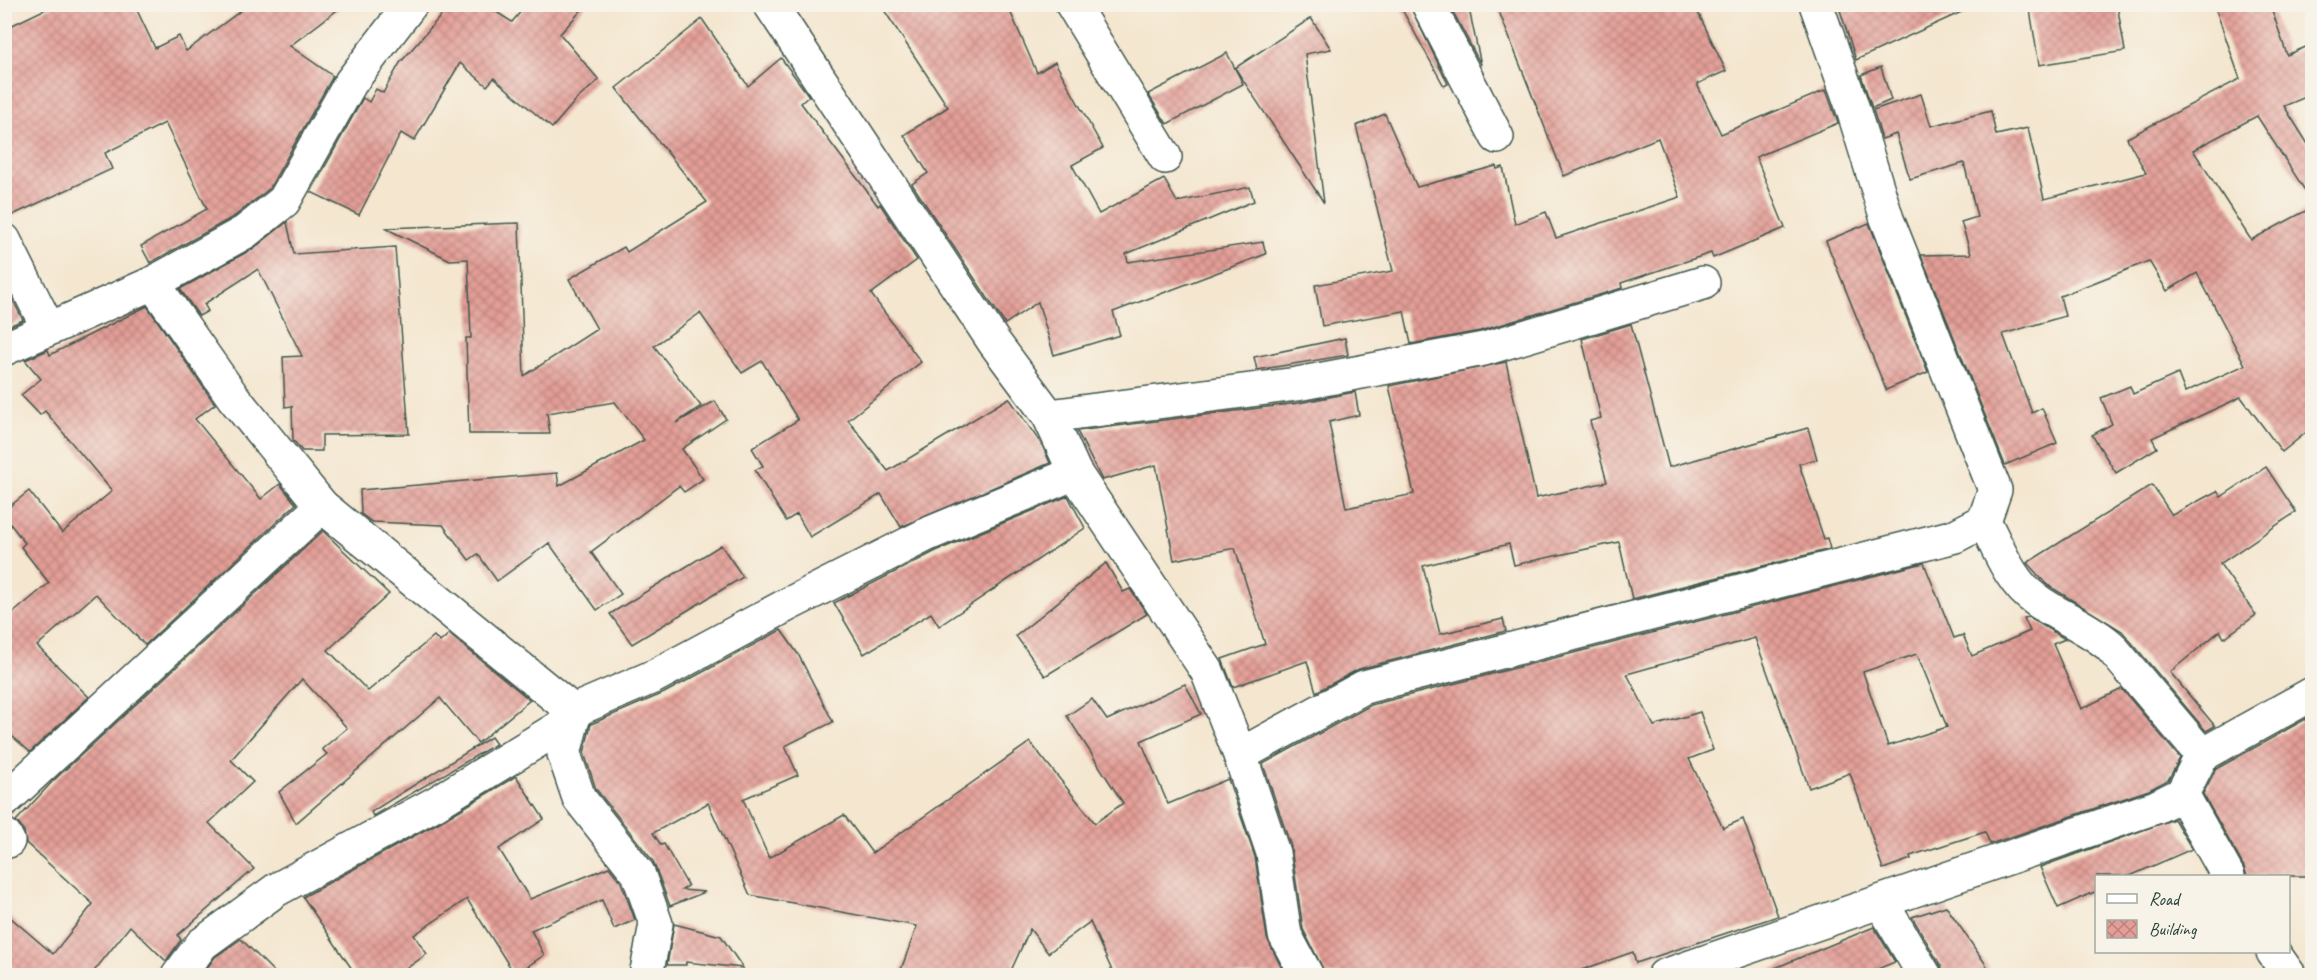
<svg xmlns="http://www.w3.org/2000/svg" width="2317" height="980" viewBox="0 0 2317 980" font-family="Caveat,sans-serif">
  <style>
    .building { fill: url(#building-cross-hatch); fill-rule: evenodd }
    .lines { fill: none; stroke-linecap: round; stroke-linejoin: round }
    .minor-casing { stroke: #3f564b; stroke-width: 36 }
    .tertiary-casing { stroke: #3f564b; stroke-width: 36 }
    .minor { stroke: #fff; stroke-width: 33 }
    .tertiary { stroke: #fff; stroke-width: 33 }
  </style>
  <defs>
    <pattern id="building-cross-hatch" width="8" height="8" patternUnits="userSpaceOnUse" patternTransform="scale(1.5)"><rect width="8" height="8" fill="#e49e97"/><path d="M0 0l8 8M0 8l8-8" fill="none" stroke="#b8827c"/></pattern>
  </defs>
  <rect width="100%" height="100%" fill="#f7f3e8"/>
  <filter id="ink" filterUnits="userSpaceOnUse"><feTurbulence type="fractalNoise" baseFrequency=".0167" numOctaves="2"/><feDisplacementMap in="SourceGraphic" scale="12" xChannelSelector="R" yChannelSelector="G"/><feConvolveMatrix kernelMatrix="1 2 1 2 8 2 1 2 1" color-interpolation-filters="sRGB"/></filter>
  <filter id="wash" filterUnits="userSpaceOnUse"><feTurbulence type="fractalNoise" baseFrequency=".008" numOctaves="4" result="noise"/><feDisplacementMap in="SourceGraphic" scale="24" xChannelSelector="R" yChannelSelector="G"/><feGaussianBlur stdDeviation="1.35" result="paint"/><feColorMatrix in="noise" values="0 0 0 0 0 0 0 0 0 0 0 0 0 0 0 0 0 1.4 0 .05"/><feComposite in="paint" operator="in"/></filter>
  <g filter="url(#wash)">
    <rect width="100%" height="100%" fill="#f4e6cf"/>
    <g id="blocks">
      <g class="building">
        <polygon points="56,4 134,4 155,48 179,36 186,51 250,4 345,4 290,46 333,76 269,189 235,216 150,263 141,246 207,209 165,123 105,153 112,169 4,219 4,29"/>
        <polygon points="451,4 484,4 512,22 527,4 587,4 560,34 599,80 576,100 552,128 494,78 487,86 460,63 414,141 401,133 359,215 311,192 363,98 369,102 376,89 383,93 400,63"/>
        <polygon points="880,4 1007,4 1037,73 1055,62 1103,148 1072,165 1099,214 1164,179 1177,202 1250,187 1254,201 1126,254 1128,262 1263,242 1266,254 1113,312 1120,335 1054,355 1038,302 1005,324 912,184 928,173 904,135 948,107"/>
        <polygon points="1399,4 1409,4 1448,84 1444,86"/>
        <polygon points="1449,4 1468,4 1481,65"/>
        <polygon points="1496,4 1694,4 1726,71 1697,84 1721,134 1826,90 1838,123 1756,157 1785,228 1713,258 1711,253 1621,283 1622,288 1480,331 1411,344 1404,311 1322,326 1315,285 1393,271 1356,126 1385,114 1417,187 1496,166 1497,169 1503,167 1515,224 1546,212 1556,238 1680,197 1658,138 1564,176"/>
        <polygon points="1838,4 1979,4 1856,60"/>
        <polygon points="2029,4 2117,4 2125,51 2039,65"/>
        <polygon points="2214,4 2270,4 2287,55 2313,44 2313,94 2284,106 2313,152 2313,203 2257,116 2193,150 2251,240 2313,207 2313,427 2282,452 2241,397 2152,438 2157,448 2116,473 2092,435 2112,424 2101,398 2130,386 2133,394 2178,374 2185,392 2245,365 2197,273 2167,291 2149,261 2060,296 2065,316 2003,334 2032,413 2042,408 2057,443 2005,465 1921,255 1971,254 1961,222 1977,217 1964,163 1910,179 1896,134 1882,139 1873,110 1921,94 1931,126 1991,111 1996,135 2028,128 2044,199 2146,173 2127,138 2240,79"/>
        <polygon points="1311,18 1331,49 1305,54 1324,203 1235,68"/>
        <polygon points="702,19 748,86 781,58 809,96 801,103 878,206 880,204 917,260 871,294 921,362 848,420 888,471 1009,398 1042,445 1050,463 901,527 881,494 810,537 797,514 786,521 755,470 763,466 752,448 798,420 762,361 742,373 700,313 654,346 701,406 676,423 715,401 726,419 682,449 703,479 684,492 679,486 591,552 621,594 597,610 549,543 497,581 478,554 469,560 443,525 372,522 361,514 360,490 557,473 559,486 644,440 615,402 547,413 550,434 469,434 466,338 471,338 468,259 450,260 385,228 519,223 524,376 597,329 569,279 624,247 627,252 707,202 616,88"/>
        <polygon points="1227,53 1243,84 1167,124 1148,94"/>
        <polygon points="1881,67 1891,100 1872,108 1861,75"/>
        <polygon points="287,222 294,254 395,247 409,434 322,435 322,451 302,451 293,440 292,406 285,407 283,357 302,356 258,269 204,304 208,311 199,316 180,289 254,248"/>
        <polygon points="1869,223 1928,372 1886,390 1826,241"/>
        <polygon points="4,283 23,320 4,328"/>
        <polygon points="147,306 215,404 195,419 261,499 280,484 296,504 145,645 96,594 37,646 89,697 30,752 4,729 4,615 7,618 49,583 21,547 25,543 4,516 4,511 29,491 62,533 112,491 45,411 40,415 21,395 41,379 25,360 48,350 50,355"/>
        <polygon points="1631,324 1669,467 1808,428 1817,459 1799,464 1824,539 1827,538 1830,549 1632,599 1619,542 1514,565 1509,544 1423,566 1440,634 1503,619 1506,631 1359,669 1316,692 1307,661 1233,687 1222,659 1265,644 1235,548 1174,560 1156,465 1102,480 1077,431 1299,403 1355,392 1359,415 1329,422 1346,508 1414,494 1389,386 1506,362 1536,498 1607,482 1590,421 1601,418 1582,339"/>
        <polygon points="1345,338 1348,355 1257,370 1254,357"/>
        <polygon points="2266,467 2296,512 2220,564 2256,615 2224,638 2220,631 2170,672 2215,726 2206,731 2122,631 2046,584 2027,563 2152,485 2172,515 2217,491 2221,497"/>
        <polygon points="1068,496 1085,528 939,626 931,613 864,654 834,603 936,551"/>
        <polygon points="323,531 389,594 328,650 368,691 434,636 440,642 449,634 530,700 478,743 440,698 296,823 279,792 327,754 322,749 347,728 302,679 231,760 253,782 209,823 254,869 178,935 181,940 166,961 130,926 91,975 4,975 4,912 53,954 93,904 26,843 24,831 16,821 53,781"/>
        <polygon points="721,545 743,577 632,644 610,614"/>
        <polygon points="1106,563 1123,592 1130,589 1147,614 1045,676 1016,636"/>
        <path d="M1924 563 1954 638 1963 635 1972 656 2030 631 2024 618 2029 617 2065 639 2053 644 2081 709 2122 689 2180 758 2168 780 2149 790 1990 844 1985 832 1910 856 1911 859 1883 869 1850 773 1809 788 1755 638 1627 674 1654 726 1700 712 1713 750 1689 759 1723 828 1743 819 1778 916 1636 963 1633 952 1567 975H1326L1303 929 1291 847 1263 764 1371 705ZM1917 654 1947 727 1888 746 1863 672Z"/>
        <polygon points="781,630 798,654 833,722 785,746 798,775 743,799 769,858 844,815 872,853 1030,742 1095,823 1123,803 1067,716 1092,699 1107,720 1185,684 1201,714 1141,741 1168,804 1228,779 1255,857 1267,938 1285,975 1114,975 1090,922 1048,953 1030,929 1009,975 899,975 917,926 750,895 708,803 653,833 661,845 664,844 688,886 682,890 705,892 670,906 653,861 596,789 584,753 591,724 664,693"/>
        <polygon points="2313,715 2313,876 2247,876 2244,867 2203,794 2216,769"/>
        <polygon points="491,737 496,744 373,816 371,812"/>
        <polygon points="516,776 544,819 499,849 530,899 609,867 621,882 635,920 614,929 602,900 531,930 544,955 515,975 467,899 414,935 427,954 397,975 356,975 303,897 445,819"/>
        <polygon points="2174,819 2192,849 2130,876 2097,876 2097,891 2058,908 2040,867"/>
        <polygon points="1946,906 1993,975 1944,975 1941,966 1912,917"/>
        <polygon points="674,924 721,936 743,968 686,962 686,965 667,965"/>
        <polygon points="1874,927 1895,962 1863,975 1758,975"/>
        <polygon points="241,939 277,975 202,975 215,957"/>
      </g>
    </g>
  </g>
  <g filter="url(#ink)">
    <use href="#blocks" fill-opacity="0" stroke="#3f564b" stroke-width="1.5"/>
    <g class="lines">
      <defs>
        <g id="minor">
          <polyline points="770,4 994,342 1049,416 1075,473 1207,671 1240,755 1273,853 1285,935 1307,976"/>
          <polyline points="1072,4 1165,157"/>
          <polyline points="1428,4 1497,137"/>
          <polyline points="4,240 48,328"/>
          <polyline points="153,283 233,397 322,506 573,711 655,676 787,605 928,534 1075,473"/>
          <polyline points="1049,416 1297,384 1484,349 1703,283"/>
          <path d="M1984 521C1998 547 2010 582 2035 599 2059 617 2087 626 2110 646L2202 755"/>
          <polyline points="573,719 564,754 579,798 638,873 656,924 646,976"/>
          <polyline points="1240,755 1364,687 1955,536 1984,521 1995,490 1887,219 1851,103 1816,4"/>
          <polyline points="2182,794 2228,876"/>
          <polyline points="4,801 322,506"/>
          <polyline points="4,835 8,841"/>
          <polyline points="1881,902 1925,976"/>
          <polyline points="2273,952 2290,976"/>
          <polyline points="178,976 202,944 276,890 436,803 573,719 573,711"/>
          <polyline points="1664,976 2156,807 2182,794 2202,755 2312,694"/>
        </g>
        <polyline id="tertiary" points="4,349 153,283 245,232 284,201 351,82 411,4"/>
      </defs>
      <use href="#minor" class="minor-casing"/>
      <use href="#tertiary" class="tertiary-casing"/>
      <use href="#minor" class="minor"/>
      <use href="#tertiary" class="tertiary"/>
    </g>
  </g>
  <rect width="2317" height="980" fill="none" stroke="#f7f3e8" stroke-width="24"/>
  <rect x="2095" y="875" width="195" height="78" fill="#f7f3e8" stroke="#a1aaa0" stroke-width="1.5"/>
  <rect x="2107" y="894" width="30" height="9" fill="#ffffff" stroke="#a1aaa0" stroke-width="1.5"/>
  <text x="2149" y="905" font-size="18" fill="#1f3d34">Road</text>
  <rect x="2107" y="920" width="30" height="18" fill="url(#building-cross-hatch)" stroke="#a1aaa0" stroke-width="1.5"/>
  <text x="2149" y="935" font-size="18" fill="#1f3d34">Building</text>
</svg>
